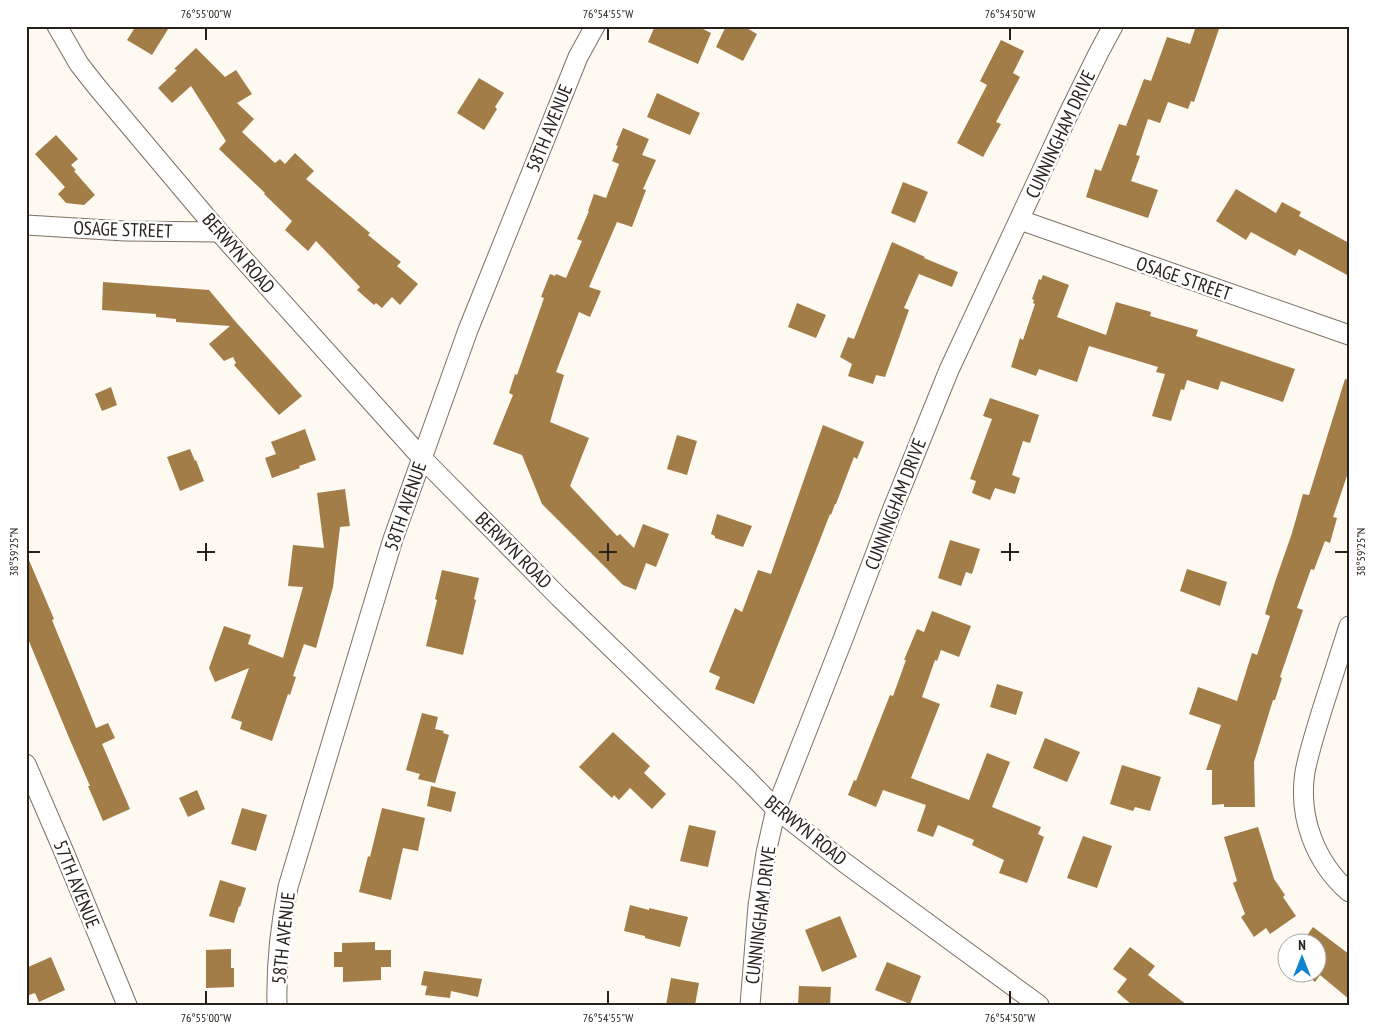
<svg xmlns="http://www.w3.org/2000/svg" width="1375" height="1031" viewBox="0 0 1375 1031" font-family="'PT Sans Narrow',sans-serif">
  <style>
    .building { fill: #a37d47 }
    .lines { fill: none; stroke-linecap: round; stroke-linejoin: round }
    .street-casing { stroke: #7d7162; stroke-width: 21 }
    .street { stroke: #fff; stroke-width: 19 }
    .ticks { fill: none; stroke: #27221b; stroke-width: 2 }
    .labels { text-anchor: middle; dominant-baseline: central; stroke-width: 5; stroke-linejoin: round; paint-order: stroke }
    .street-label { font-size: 19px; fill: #27221b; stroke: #fff }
    .neatline { fill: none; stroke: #27221b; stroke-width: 2 }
    .ticks-label { font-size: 12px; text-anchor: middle; fill: #27221b }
  </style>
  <rect width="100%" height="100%" fill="#fef9f1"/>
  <g class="building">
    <polygon points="136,26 170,26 152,55 127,40"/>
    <polygon points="655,26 697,26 711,33 698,64 648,42"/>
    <polygon points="726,26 743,26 757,34 743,61 716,47"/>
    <polygon points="1196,26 1220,26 1194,102 1191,101 1188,109 1168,102 1160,123 1148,119 1136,155 1140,156 1131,181 1158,190 1148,218 1086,197 1095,169 1101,171 1119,124 1126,126 1144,79 1151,81 1167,37 1190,44"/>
    <polygon points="1001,40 1024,51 1013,73 1020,77 996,122 1001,124 983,157 957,143 987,85 980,81"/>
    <polygon points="196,48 225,77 236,70 252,94 237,103 254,119 242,132 275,163 280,159 285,164 295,153 314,171 306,179 370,233 368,235 401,262 397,266 418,284 400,305 392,297 382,308 376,303 374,305 357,290 360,287 316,241 308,251 285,230 292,221 264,194 265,193 219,149 226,141 191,86 172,103 158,88 177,70 174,69"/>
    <polygon points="479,78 504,93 495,107 497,109 484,130 457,113"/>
    <polygon points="657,93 700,113 690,135 647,117"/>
    <polygon points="623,128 649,139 642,155 656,160 643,189 646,190 632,227 617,222 589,287 601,291 590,317 579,312 556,372 564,375 550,422 589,438 570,486 617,536 620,534 634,548 643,524 669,534 656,567 646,563 636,590 623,585 542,504 522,455 493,444 513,395 509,393 515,374 517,375 544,298 541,297 550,274 555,276 556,274 566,278 582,241 577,239 589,211 588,211 594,194 606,198 619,164 612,161 618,146 616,145"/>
    <polygon points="56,135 78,159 71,165 76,170 74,171 95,195 84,205 66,203 58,194 65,187 35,154"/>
    <polygon points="903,182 928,192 915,223 891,213"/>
    <polygon points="1236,189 1276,213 1282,202 1301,212 1299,216 1349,243 1349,276 1299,249 1295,256 1251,232 1246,240 1216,221"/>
    <polygon points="892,242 925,257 924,258 958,272 952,287 919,274 904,308 909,310 885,377 876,375 873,384 848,376 852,364 840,357 848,337 854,339"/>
    <polygon points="1043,275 1069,285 1057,317 1106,335 1116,302 1151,312 1150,316 1198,330 1196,336 1295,369 1283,402 1221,381 1218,390 1187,380 1184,390 1181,389 1171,421 1152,416 1165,374 1156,372 1158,367 1089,346 1077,382 1039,369 1036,376 1011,367 1020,338 1023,340 1035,304 1033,303 1034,300 1032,299 1039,279 1041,280"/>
    <polygon points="103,282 209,290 235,321 302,396 279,415 234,365 236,363 233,357 224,361 209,344 230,326 176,322 176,319 156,317 156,314 102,310"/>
    <polygon points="797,303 826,315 816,338 788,327"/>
    <polygon points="1345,379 1349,380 1349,470 1333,517 1337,518 1330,543 1325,541 1314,570 1311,569 1297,608 1303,610 1280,677 1282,678 1275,700 1273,700 1254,762 1255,807 1224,807 1224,804 1212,805 1212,770 1206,770 1221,725 1189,714 1198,687 1237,701 1252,653 1257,655 1270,616 1265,614 1275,582 1292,533 1303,494 1309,495"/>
    <polygon points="111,387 117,405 102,411 95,394"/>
    <polygon points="990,398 1039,415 1030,443 1023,441 1012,475 1020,478 1015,494 995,488 990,500 972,493 976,481 970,479 992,419 983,416"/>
    <polygon points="823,425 864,442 857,459 854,457 836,504 835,504 831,515 830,514 816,550 754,704 715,689 720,677 709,672 735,608 742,612 758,570 771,574"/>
    <polygon points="305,429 316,460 299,466 300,468 272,478 265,458 276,454 271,442"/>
    <polygon points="677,435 697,441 687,475 667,469"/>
    <polygon points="190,449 195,461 196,460 204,481 180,491 167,457"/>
    <polygon points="345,489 350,526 340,527 333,587 316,648 304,644 293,676 296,677 290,695 288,694 272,741 240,729 242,722 231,718 249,668 215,682 209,668 224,626 251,635 248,644 283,658 303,587 288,586 293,545 324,548 317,493"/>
    <polygon points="717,514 752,526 743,547 715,538 715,536 711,534"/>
    <polygon points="950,540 980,549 972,574 966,572 961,586 938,578"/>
    <polygon points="26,553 54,619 52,620 96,728 108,723 115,738 102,744 130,809 103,821 88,786 90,786 70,740 26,634"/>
    <polygon points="1187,569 1227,582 1220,606 1180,591"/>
    <polygon points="442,570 479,578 474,599 476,600 463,655 426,646 437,600 435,599"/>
    <polygon points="932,611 971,626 959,657 941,650 937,661 935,660 922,697 940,704 911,778 969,800 987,753 1010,762 992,807 1041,827 1038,834 1044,837 1027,883 999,873 1004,860 972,845 974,840 938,825 933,837 917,831 926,805 883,790 876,807 848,795 854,780 856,781 890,695 893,696 906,660 904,660 917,629 924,632"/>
    <polygon points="997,684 1023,692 1016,715 990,707"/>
    <polygon points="422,713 438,717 435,729 444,731 443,733 449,735 435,783 418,779 420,774 406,770"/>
    <polygon points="613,732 650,766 644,773 666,794 652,809 630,788 619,800 614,795 612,798 579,767"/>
    <polygon points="1045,738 1080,752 1067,782 1033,768"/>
    <polygon points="1122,765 1161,777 1150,811 1135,807 1133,811 1110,804"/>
    <polygon points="431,786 456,792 451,812 427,806"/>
    <polygon points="197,790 205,809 188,817 179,798"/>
    <polygon points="242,808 267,815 256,851 231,844"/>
    <polygon points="382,808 425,818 418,851 403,848 391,900 359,892 368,856 370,857"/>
    <polygon points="689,825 716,831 708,867 680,861"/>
    <polygon points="1258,827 1274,879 1285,895 1283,897 1296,916 1270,934 1266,928 1254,937 1241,917 1245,914 1233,883 1237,881 1224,837"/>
    <polygon points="1083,836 1112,846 1097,888 1067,878"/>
    <polygon points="220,880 246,888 240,907 239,906 234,923 209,916"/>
    <polygon points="630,905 649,910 649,908 688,917 680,947 645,938 645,936 624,931"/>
    <polygon points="840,916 857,957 822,972 805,930"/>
    <polygon points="1313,927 1349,954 1349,999 1320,975 1315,982 1305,974 1318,974 1318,944 1301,944"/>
    <polygon points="375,942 375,950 391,950 391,967 381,967 381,980 343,982 343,967 334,967 334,952 342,952 342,943"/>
    <polygon points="1130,947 1155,966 1148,975 1187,1005 1132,1005 1117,992 1127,979 1113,969"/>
    <polygon points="231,949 231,968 234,968 234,987 206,988 206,950"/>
    <polygon points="51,957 65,990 39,1002 35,993 26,996 26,968"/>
    <polygon points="887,962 921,976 910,1004 875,990"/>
    <polygon points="424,971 482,979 478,997 451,991 450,998 425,995 427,986 421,985"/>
    <polygon points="671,978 699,983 695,1005 666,1005"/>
    <polygon points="799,986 831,987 830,1005 798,1005"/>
  </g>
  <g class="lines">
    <defs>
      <g id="street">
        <polyline points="57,26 79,64 97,87 219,232 421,457 559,597 746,778 776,809 845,863 1039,1005"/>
        <polyline points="1020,220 1349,335"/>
        <polyline points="26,225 125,231 219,232"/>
        <path d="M1349 626C1340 654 1331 682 1322 710 1316 730 1309 751 1305 772 1298 817 1315 862 1349 892"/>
        <polyline points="26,764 64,852 127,1005"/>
        <path d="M277 1005C276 964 280 927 288 887L393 539 468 330 578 57 595 26"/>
        <polyline points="750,1005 758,906 766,853 776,809 843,639 891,513 949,370 1067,117 1098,54 1113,26"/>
      </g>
    </defs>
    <use href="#street" class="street-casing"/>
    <use href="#street" class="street"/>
  </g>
  <path class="ticks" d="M206 28V40M608 28V40M1010 28V40M206 543V561M608 543V561M1010 543V561M28 552H40M197 552H215M599 552H617M1001 552H1019M1335 552H1348M206 991V1004M608 991V1004M1010 991V1004"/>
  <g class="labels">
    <g class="street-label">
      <text transform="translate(549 128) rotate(-68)">58TH AVENUE</text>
      <text transform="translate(1060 134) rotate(-65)">CUNNINGHAM DRIVE</text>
      <text transform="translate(123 229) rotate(2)">OSAGE STREET</text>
      <text transform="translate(239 253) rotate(49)">BERWYN ROAD</text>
      <text transform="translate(1184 278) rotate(19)">OSAGE STREET</text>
      <text transform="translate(895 504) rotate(-69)">CUNNINGHAM DRIVE</text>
      <text transform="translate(405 506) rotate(-71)">58TH AVENUE</text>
      <text transform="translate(514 550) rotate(45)">BERWYN ROAD</text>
      <text transform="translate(806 830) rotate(39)">BERWYN ROAD</text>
      <text transform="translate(77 884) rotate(68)">57TH AVENUE</text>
      <text transform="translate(760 915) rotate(-83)">CUNNINGHAM DRIVE</text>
      <text transform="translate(283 938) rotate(-84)">58TH AVENUE</text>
    </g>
  </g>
  <rect width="1375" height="1031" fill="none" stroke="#ffffff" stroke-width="55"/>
  <g transform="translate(1302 958)"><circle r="24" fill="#ffffff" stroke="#a9a7a4"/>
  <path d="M0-4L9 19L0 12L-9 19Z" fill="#0d84cc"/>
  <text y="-8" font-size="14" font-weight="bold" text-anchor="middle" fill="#27221b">N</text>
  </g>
  <rect x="28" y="28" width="1320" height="976" class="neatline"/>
  <g class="ticks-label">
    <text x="206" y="18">76°55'00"W</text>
    <text x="608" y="18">76°54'55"W</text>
    <text x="1010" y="18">76°54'50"W</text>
    <text transform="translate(14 552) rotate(-90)" y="4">38°59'25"N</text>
    <text transform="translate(1361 552) rotate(-90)" y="4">38°59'25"N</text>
    <text x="206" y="1022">76°55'00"W</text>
    <text x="608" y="1022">76°54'55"W</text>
    <text x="1010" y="1022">76°54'50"W</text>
  </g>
</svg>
